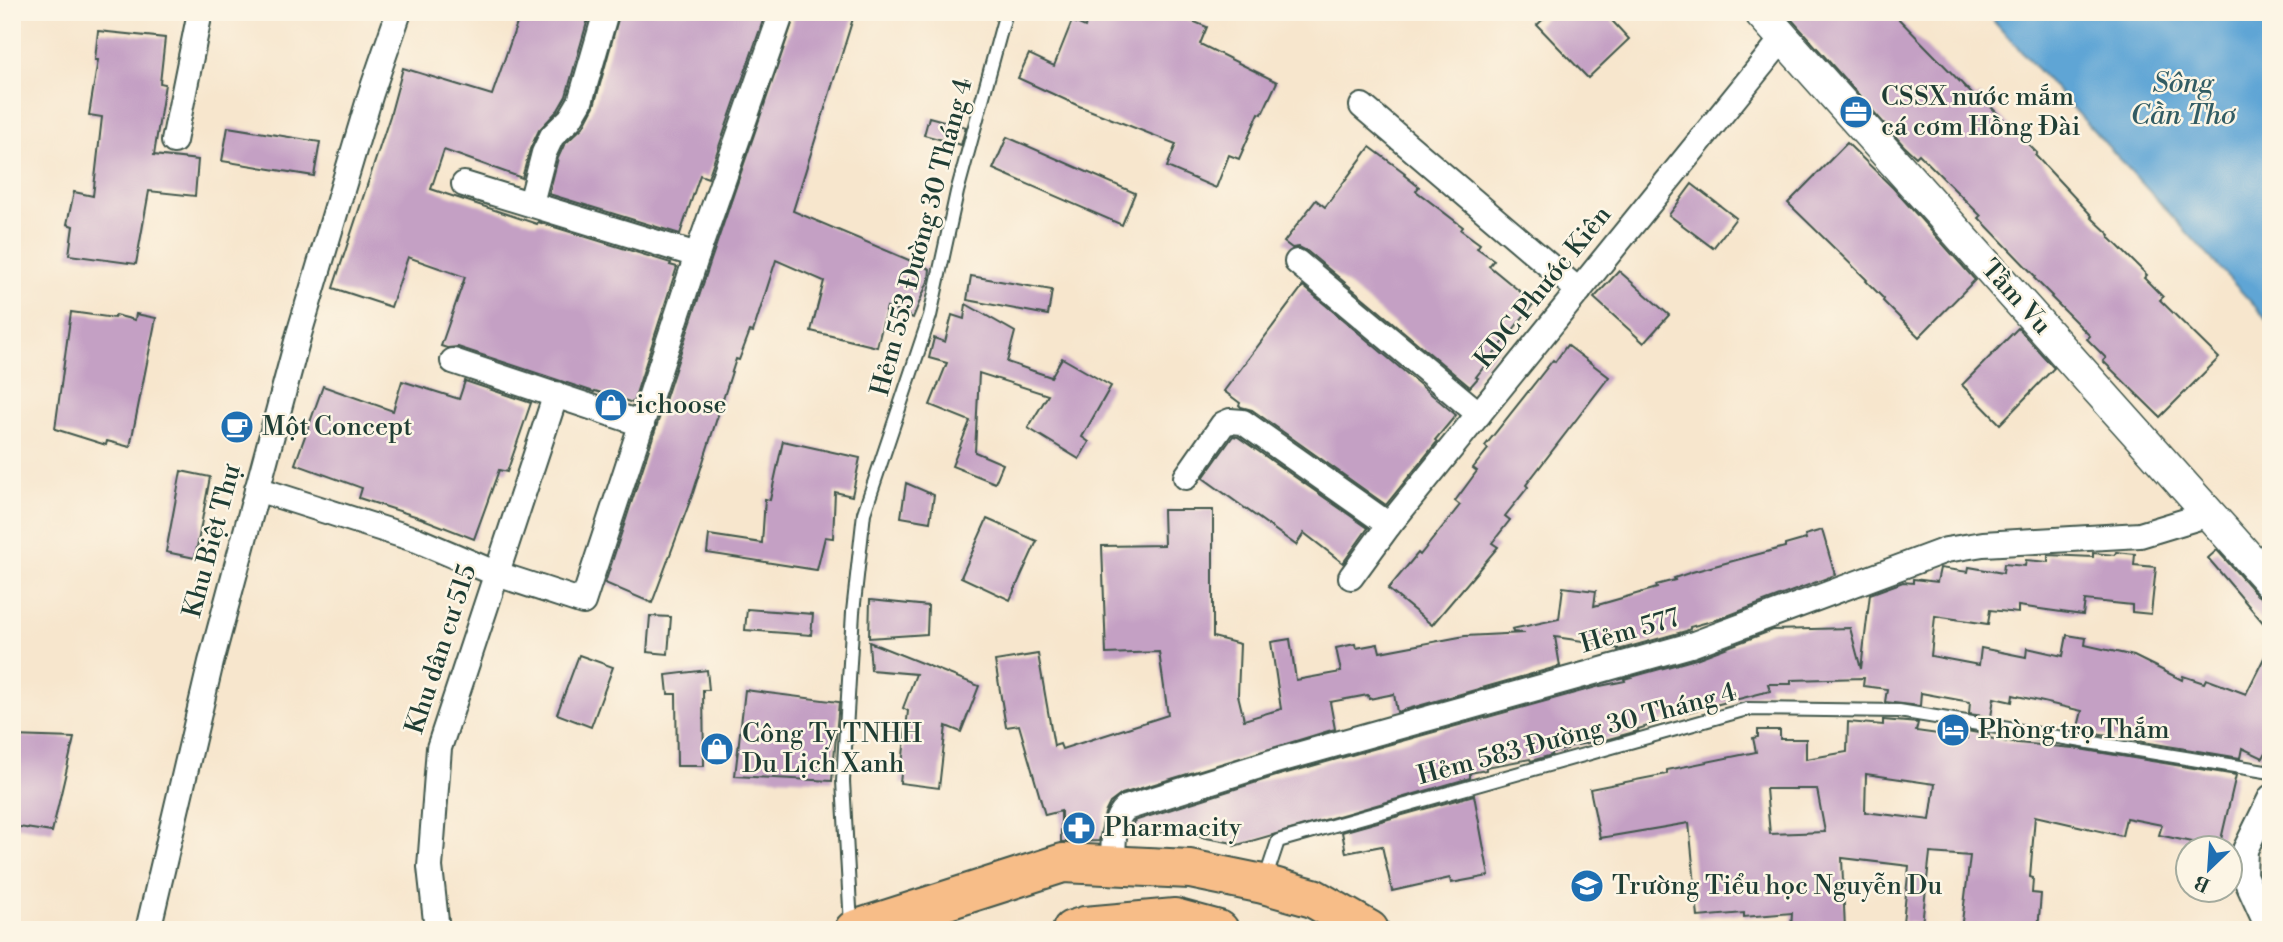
<svg xmlns="http://www.w3.org/2000/svg" width="2283" height="942" viewBox="0 0 2283 942" font-family="'Libre Bodoni',serif">
  <style>
    .water { fill: #5fa5d5; stroke: #3f7184; stroke-width: 2 }
    .building { fill: #c4a0c4; fill-rule: evenodd }
    .lines { fill: none; stroke-linecap: round; stroke-linejoin: round }
    .service-casing { stroke: #3f564b; stroke-width: 16 }
    .minor-casing { stroke: #3f564b; stroke-width: 28 }
    .tertiary-casing { stroke: #3f564b; stroke-width: 35 }
    .primary-casing { stroke: #3f564b; stroke-width: 42 }
    .service { stroke: #fff; stroke-width: 12 }
    .minor { stroke: #fff; stroke-width: 24 }
    .tertiary { stroke: #fff; stroke-width: 32 }
    .primary { stroke: #f7bd88; stroke-width: 38 }
    .labels { text-anchor: middle; dominant-baseline: central; stroke-width: 5; stroke-linejoin: round; paint-order: stroke }
    .poi-label { font-size: 26px; fill: #1f3d34; stroke: #fcf5e5; text-anchor: start }
    .street-label { font-size: 26px; fill: #1f3d34; stroke: #fcf5e5 }
    .water-label { font-size: 28px; font-style: italic; fill: #325c64; stroke: #fcf5e5 }
  </style>
  <rect width="100%" height="100%" fill="#fcf5e5"/>
  <filter id="ink" filterUnits="userSpaceOnUse"><feTurbulence type="fractalNoise" baseFrequency=".0143" numOctaves="2"/><feDisplacementMap in="SourceGraphic" scale="14" xChannelSelector="R" yChannelSelector="G"/><feConvolveMatrix kernelMatrix="1 2 1 2 8 2 1 2 1" color-interpolation-filters="sRGB"/></filter>
  <filter id="wash" filterUnits="userSpaceOnUse"><feTurbulence type="fractalNoise" baseFrequency=".00686" numOctaves="4" result="noise"/><feDisplacementMap in="SourceGraphic" scale="28" xChannelSelector="R" yChannelSelector="G"/><feGaussianBlur stdDeviation="1.57" result="paint"/><feColorMatrix in="noise" values="0 0 0 0 0 0 0 0 0 0 0 0 0 0 0 0 0 1.4 0 .05"/><feComposite in="paint" operator="in"/></filter>
  <g filter="url(#wash)">
    <rect width="100%" height="100%" fill="#f7e6cd"/>
    <polygon class="water" points="1985,12 2271,12 2271,324"/>
    <g id="blocks">
      <g class="building">
        <polygon points="521,12 590,12 566,96 558,110 539,130 530,149 522,178 444,150 431,189 537,224 538,222 671,263 670,265 677,267 633,403 595,391 594,392 458,347 447,348 441,346 465,277 408,257 391,307 333,288 390,116 403,68 492,95"/>
        <polygon points="620,12 766,12 708,178 700,175 680,234 549,194 558,158 564,145 583,127 594,106"/>
        <polygon points="796,12 855,12 793,211 930,269 929,279 913,318 887,307 877,347 811,331 824,281 776,260 753,332 750,331 739,360 736,359 693,493 652,603 605,583 711,260"/>
        <polygon points="1091,12 1183,12 1182,17 1207,27 1200,44 1277,82 1262,114 1259,113 1239,159 1229,155 1216,188 1167,167 1176,144 1079,106 1018,78 1029,54 1054,66 1072,21 1085,27"/>
        <polygon points="1551,12 1604,12 1629,39 1588,78 1537,25"/>
        <polygon points="1785,12 1892,12 1976,98 1979,95 2037,153 2035,155 2092,216 2091,217 2110,235 2109,237 2147,275 2144,278 2163,297 2160,300 2219,358 2160,417 2103,361 2106,358 2087,339 2090,336 2051,297 2052,296 2034,278 2035,276 1979,218 1981,216 1919,154 1916,157 1904,146"/>
        <polygon points="98,31 165,38 160,83 165,84 154,155 198,160 195,196 149,191 136,264 69,255 73,226 67,224 74,192 93,196 102,117 89,115 98,60 95,60"/>
        <polygon points="929,117 966,127 961,145 924,135"/>
        <polygon points="228,127 320,142 314,176 222,161"/>
        <polygon points="1007,137 1135,193 1122,225 993,169"/>
        <polygon points="1847,143 1893,188 1975,280 1919,337 1883,301 1884,299 1866,281 1867,280 1788,203"/>
        <polygon points="1370,147 1405,173 1404,175 1419,187 1416,191 1463,227 1461,230 1480,244 1477,248 1494,260 1489,266 1534,303 1476,377 1478,378 1470,387 1307,251 1299,247 1292,248 1284,242 1316,200 1325,207"/>
        <polygon points="1692,184 1736,218 1713,248 1669,215"/>
        <polygon points="1619,271 1669,315 1644,343 1594,298"/>
        <polygon points="971,276 1052,290 1048,315 967,300"/>
        <polygon points="1303,286 1456,415 1435,440 1437,442 1386,505 1252,410 1241,407 1239,405 1240,403 1224,391"/>
        <polygon points="966,304 1015,332 1007,362 1051,377 1062,358 1111,386 1082,437 1089,442 1079,459 1028,428 1048,395 979,373 975,452 1003,464 995,483 952,466 970,421 930,405 947,363 929,358 934,338 945,342 952,315 964,319"/>
        <polygon points="71,312 114,318 115,315 135,320 136,314 156,318 130,447 107,441 106,445 55,429"/>
        <polygon points="2018,328 2054,368 2000,424 1962,385"/>
        <polygon points="1567,345 1609,377 1526,485 1528,487 1505,516 1510,520 1492,543 1498,547 1432,625 1388,589 1418,553 1420,555 1460,505 1455,501 1477,471 1473,468 1488,449 1485,446 1553,360 1555,362"/>
        <polygon points="402,381 459,399 465,381 531,403 507,472 499,470 474,539 418,517 359,498 362,488 295,464 323,386 393,411"/>
        <polygon points="1233,436 1238,437 1368,528 1343,563 1304,533 1296,545 1203,478"/>
        <polygon points="783,441 860,458 852,496 835,492 833,538 825,537 817,570 707,553 709,535 762,543 765,499 770,500"/>
        <polygon points="181,471 210,477 195,558 166,552"/>
        <polygon points="906,483 934,495 930,522 901,517"/>
        <polygon points="1163,510 1213,510 1213,637 1240,644 1238,695 1244,720 1281,709 1271,642 1290,639 1296,680 1341,672 1336,648 1355,644 1356,648 1378,644 1380,652 1465,636 1525,633 1513,632 1512,629 1559,619 1563,587 1596,591 1594,606 1657,588 1656,585 1675,580 1674,578 1692,572 1785,547 1785,545 1806,539 1805,535 1822,530 1835,575 1719,619 1690,627 1690,629 1686,631 1618,650 1618,648 1597,649 1597,643 1555,637 1560,666 1397,712 1394,694 1369,699 1368,695 1330,702 1335,729 1122,794 1110,803 1105,813 1099,841 1061,842 1061,811 1045,815 1019,725 1006,727 995,661 1038,654 1054,746 1060,744 1062,749 1168,715 1159,652 1106,654 1102,546 1164,545"/>
        <polygon points="987,519 1037,541 1010,600 961,577"/>
        <polygon points="2217,550 2257,595 2265,600 2271,601 2271,632 2208,558"/>
        <polygon points="2116,552 2135,554 2134,565 2156,567 2151,614 2132,612 2132,605 2085,600 2083,615 2018,606 2018,613 1990,610 1988,624 1935,616 1931,656 1979,665 1981,648 2026,657 2027,648 2063,656 2067,635 2086,638 2085,645 2134,656 2182,680 2183,676 2204,683 2206,679 2246,694 2271,644 2271,743 2263,758 2242,748 2240,758 2077,731 2082,711 2013,695 2012,702 1994,698 1991,717 1969,714 1970,702 1921,693 1920,706 1885,702 1887,689 1863,686 1864,678 1791,680 1791,684 1768,684 1770,691 1664,718 1664,721 1638,729 1638,731 1605,740 1566,747 1567,749 1552,752 1552,755 1531,761 1530,759 1486,767 1486,770 1470,773 1470,778 1234,846 1233,843 1200,837 1197,827 1177,833 1176,831 1145,836 1145,834 1129,836 1134,821 1276,776 1600,686 1625,681 1624,679 1696,659 1773,630 1850,628 1861,669 1870,594 1903,582 1913,583 1913,579 1937,582 1940,568 1968,572 1969,567 2003,573 2004,564 2025,566 2026,560 2048,562 2048,555 2093,557 2093,553 2115,555"/>
        <polygon points="870,600 928,606 927,634 869,638"/>
        <polygon points="747,609 813,614 811,635 745,630"/>
        <polygon points="650,616 671,617 668,654 647,652"/>
        <polygon points="869,642 979,686 961,732 946,726 939,788 900,783 908,711 903,708 916,674 871,670"/>
        <polygon points="579,655 613,667 591,727 557,714"/>
        <polygon points="707,670 709,690 703,690 704,766 677,766 676,694 668,694 666,675"/>
        <polygon points="745,690 839,702 832,781 735,776"/>
        <path d="M1883 720 1918 723 1916 731 1967 738V731L1989 735V738L2007 742 2073 748 2236 775 2219 848 2159 835 2162 825 2126 818 2122 836 2035 816 2030 877 2033 878 2032 893 2041 894 2038 930H1961L1970 856 1930 853 1922 924 1903 922 1909 866 1842 858 1845 930H1791L1792 913 1744 917V913L1698 917 1689 823 1600 838 1590 789 1667 774V770L1756 752 1753 738 1758 737V730H1780V739H1806V759L1847 752 1848 722 1883 725ZM1866 774 1935 784 1930 820 1865 812ZM1766 789H1817L1825 832 1770 834Z"/>
        <polygon points="12,736 74,738 52,832 12,826"/>
        <polygon points="1474,795 1489,876 1451,883 1450,878 1392,891 1382,846 1346,853 1342,832"/>
      </g>
    </g>
  </g>
  <g filter="url(#ink)">
    <use href="#blocks" fill-opacity="0" stroke="#3f564b" stroke-width="2"/>
    <g class="lines">
      <defs>
        <g id="service">
          <polyline points="1265,880 1278,841 1747,709 1899,711 2271,772"/>
          <polyline points="851,926 843,781 853,612 864,513 930,316 957,192 1006,12"/>
        </g>
        <g id="minor">
          <polyline points="1362,106 1579,291"/>
          <polyline points="174,141 200,12"/>
          <polyline points="464,184 697,255"/>
          <polyline points="531,203 544,153 552,136 570,119 580,102 606,12"/>
          <polyline points="1297,262 1479,414"/>
          <polyline points="453,361 642,424"/>
          <polyline points="1186,477 1223,424 1230,421 1243,422 1389,525"/>
          <polyline points="257,489 417,540 497,574 583,602 697,255 782,12"/>
          <polyline points="1351,577 1389,525 1784,37"/>
          <path d="M1113 864C1114 845 1111 821 1126 808L1272 762 1691 645 1946 550 1983 544 2140 535 2209 514"/>
          <polyline points="148,930 211,662 299,334 371,93 399,12"/>
          <polyline points="437,930 430,867 439,748 556,394"/>
          <polyline points="2269,930 2244,875 2245,850 2271,797"/>
        </g>
        <polyline id="tertiary" points="1760,12 2271,583"/>
        <g id="primary">
          <polyline points="854,930 1063,863 1190,869 1263,884 1313,898 1369,930"/>
          <polyline points="1072,930 1085,926 1175,918 1219,930"/>
        </g>
      </defs>
      <use href="#service" class="service-casing"/>
      <use href="#minor" class="minor-casing"/>
      <use href="#tertiary" class="tertiary-casing"/>
      <use href="#primary" class="primary-casing"/>
      <use href="#service" class="service"/>
      <use href="#minor" class="minor"/>
      <use href="#tertiary" class="tertiary"/>
      <use href="#primary" class="primary"/>
    </g>
  </g>
  <defs>
    <symbol id="office-disc" viewBox="-11 -11 22 22"><circle r="9.5" fill="#1f6fb2" stroke="#fcf5e5"/><path d="M-6-3h4V-5.5h4V-3h4V5H-6ZM-1-4.5V-3h2v-1.5ZM-6 0V1H6V0Z" fill="#fff"/></symbol>
    <symbol id="shop-disc" viewBox="-11 -11 22 22"><circle r="9.5" fill="#1f6fb2" stroke="#fcf5e5"/><path d="M-5-2.5h2.3a2.7 3.5 0 0 1 5.4 0H5L5.5 6h-11ZM-1.5-2.5h3a1.5 2.3 0 0 0-3 0Z" fill="#fff"/></symbol>
    <symbol id="cafe-disc" viewBox="-11 -11 22 22"><circle r="9.5" fill="#1f6fb2" stroke="#fcf5e5"/><path d="M-5.5-4.5H6V0H3Q3 3.5 0 3.5H-2.5Q-5.5 3.5-5.5 0ZM3-3.2v2h1.7v-2ZM-6 4.5H4V6H-6Z" fill="#fff"/></symbol>
    <symbol id="hotel-disc" viewBox="-11 -11 22 22"><circle r="9.5" fill="#1f6fb2" stroke="#fcf5e5"/><path d="M-6-4.5h1.5V1H6V5H4.5V3h-9V5H-6ZM-4 0a1.8 1.8 0 1 1 3.6 0ZM.5 0V-2.5h3Q6-2.5 6 0Z" fill="#fff"/></symbol>
    <symbol id="pharmacy-disc" viewBox="-11 -11 22 22"><circle r="9.5" fill="#1f6fb2" stroke="#fcf5e5"/><path d="M-2-6h4v4h4v4h-4v4h-4v-4h-4v-4h4Z" fill="#fff"/></symbol>
    <symbol id="school-disc" viewBox="-11 -11 22 22"><circle r="9.5" fill="#1f6fb2" stroke="#fcf5e5"/><path d="M0-5L7-2L0 1L-7-2ZM-4 1L0 2.5L4 1V4Q0 6-4 4Z" fill="#fff"/></symbol>
  </defs>
  <g fill-rule="evenodd">
    <use href="#office-disc" x="1837" y="93" width="38" height="38"/>
    <use href="#shop-disc" x="592" y="386" width="38" height="38"/>
    <use href="#cafe-disc" x="218" y="408" width="38" height="38"/>
    <use href="#hotel-disc" x="1934" y="711" width="38" height="38"/>
    <use href="#shop-disc" x="698" y="730" width="38" height="38"/>
    <use href="#pharmacy-disc" x="1060" y="809" width="38" height="38"/>
    <use href="#school-disc" x="1568" y="867" width="38" height="38"/>
  </g>
  <g class="labels">
    <g class="poi-label">
      <text x="1881" y="97">CSSX nước mắm<tspan x="1881" dy="30">cá cơm Hồng Đài</tspan></text>
      <text x="636" y="405">ichoose</text>
      <text x="262" y="427">Một Concept</text>
      <text x="1978" y="730">Phòng trọ Thắm</text>
      <text x="742" y="734">Công Ty TNHH<tspan x="742" dy="30">Du Lịch Xanh</tspan></text>
      <text x="1104" y="828">Pharmacity</text>
      <text x="1612" y="886">Trường Tiểu học Nguyễn Du</text>
    </g>
    <g class="street-label">
      <text transform="translate(922 237) rotate(-75)">Hẻm 553 Đường 30 Tháng 4</text>
      <text transform="translate(1543 287) rotate(-51)">KDC Phước Kiên</text>
      <text transform="translate(2016 297) rotate(48)">Tầm Vu</text>
      <text transform="translate(212 541) rotate(-75)">Khu Biệt Thự</text>
      <text transform="translate(1630 631) rotate(-16)">Hẻm 577</text>
      <text transform="translate(441 649) rotate(-72)">Khu dân cư 515</text>
      <text transform="translate(1577 734) rotate(-15)">Hẻm 583 Đường 30 Tháng 4</text>
    </g>
    <g class="water-label">
      <text x="2183" y="83">Sông<tspan x="2183" dy="32">Cần Thơ</tspan></text>
    </g>
  </g>
  <rect width="2283" height="942" fill="none" stroke="#fcf5e5" stroke-width="42"/>
  <g transform="translate(2209 869) rotate(205)"><circle r="33" fill="#fcf5e5" stroke="#a4ab9e" stroke-width="2"/>
  <path d="M0-5L12 26L0 18L-12 26Z" fill="#1f6fb2"/>
  <text y="-10" font-size="19" font-weight="bold" text-anchor="middle" fill="#1f3d34">B</text>
  </g>
</svg>
